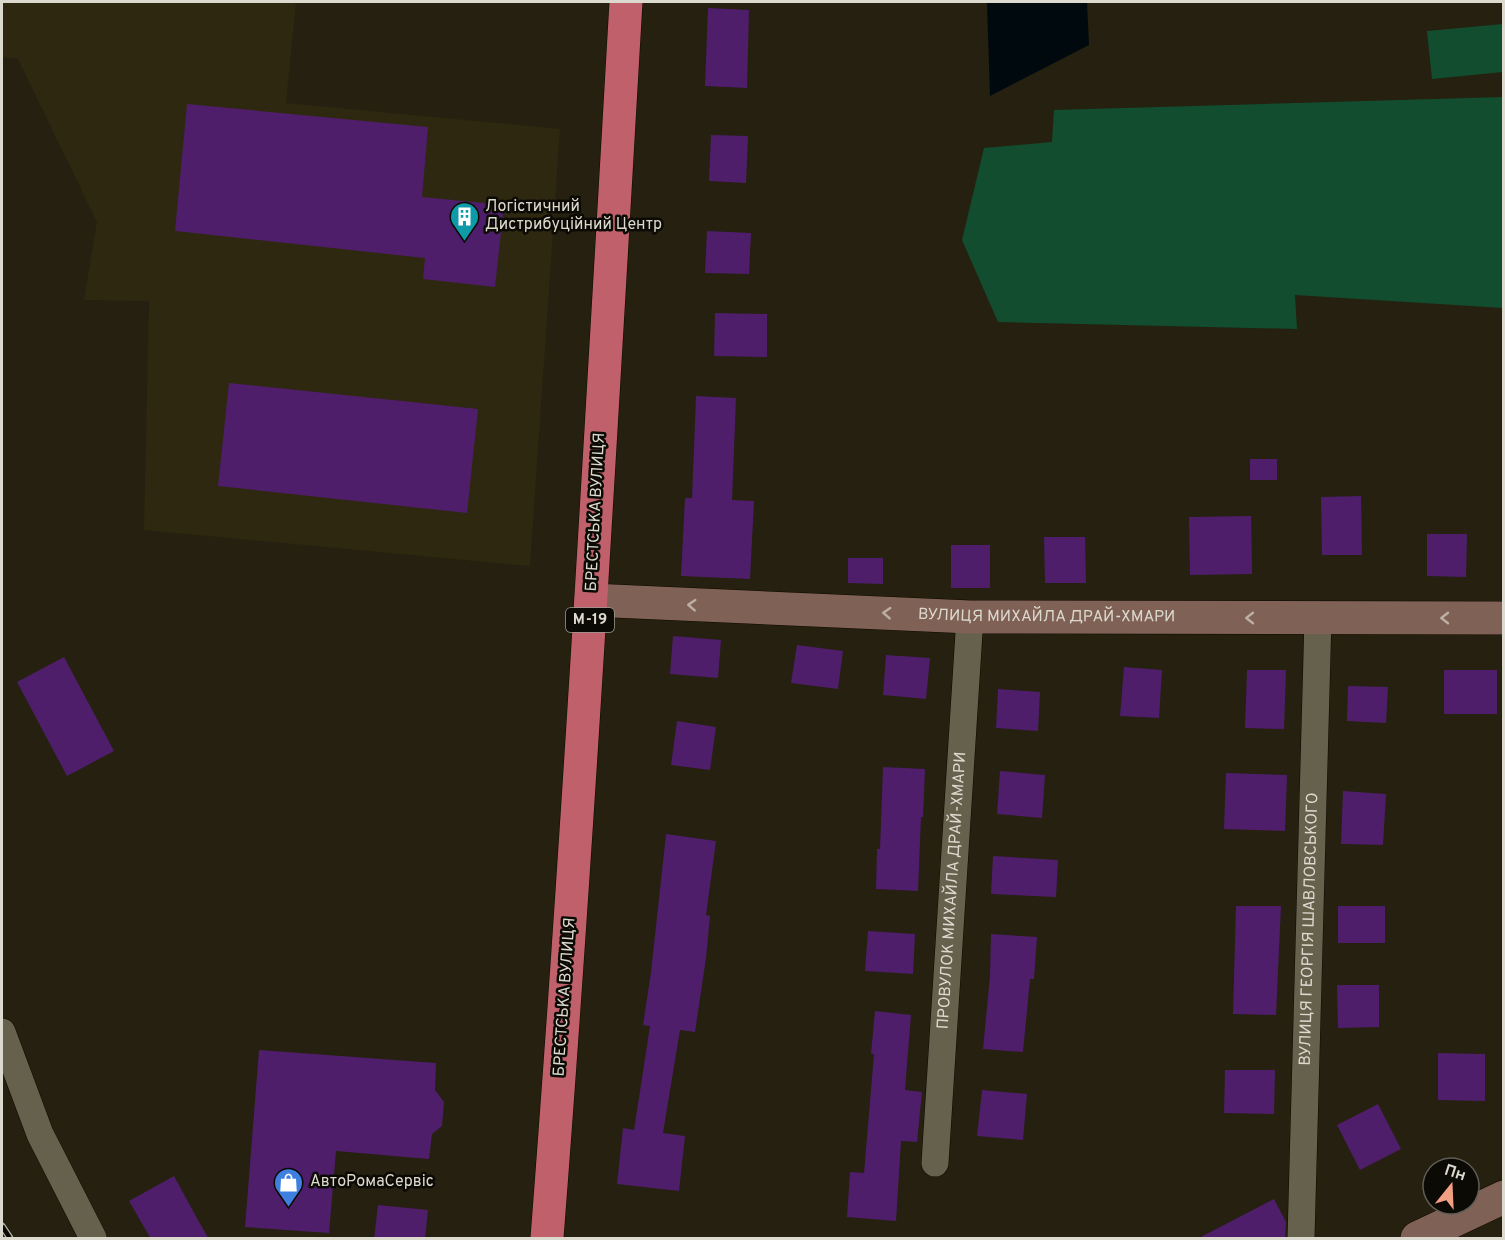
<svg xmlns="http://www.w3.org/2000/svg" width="1505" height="1240" viewBox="0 0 1505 1240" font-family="Overpass,sans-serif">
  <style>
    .built { fill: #2f2810 }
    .green { fill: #124d2f }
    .water { fill: #00090e }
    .building { fill: #4e1e6a }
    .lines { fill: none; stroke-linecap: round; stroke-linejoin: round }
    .street-casing { stroke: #0e0a00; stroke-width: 28 }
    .secondary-casing { stroke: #0e0a00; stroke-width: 34 }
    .highway-casing { stroke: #0e0a00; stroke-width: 34 }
    .street { stroke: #65614d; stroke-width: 27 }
    .secondary { stroke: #806156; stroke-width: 33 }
    .highway { stroke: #c0606b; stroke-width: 33 }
    .rail-casing { stroke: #b6b3a7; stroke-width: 7 }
    .rail { stroke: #0c0a04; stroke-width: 4.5; stroke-dasharray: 14; stroke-linecap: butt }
    .oneway { stroke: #bcafa4 }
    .labels { text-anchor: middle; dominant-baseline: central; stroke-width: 5; stroke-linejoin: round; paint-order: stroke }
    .shield { fill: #0c0a04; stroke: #9e9b91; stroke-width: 1.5 }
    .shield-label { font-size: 15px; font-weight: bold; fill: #dcd9ce }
    .poi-label { font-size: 16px; fill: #dcd9ce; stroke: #0c0a04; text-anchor: start }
    .street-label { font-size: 16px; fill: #dcd9ce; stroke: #0c0a04 }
  </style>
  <rect width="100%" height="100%" fill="#25200f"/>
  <polygon class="built" points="2,2 296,2 286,103 560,129 530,566 144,530 149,301 84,300 97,222 18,59 2,57"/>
  <g class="green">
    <polygon points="1503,24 1503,72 1432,79 1427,31"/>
    <polygon points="1503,97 1503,308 1295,295 1297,329 998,322 962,240 984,148 1052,142 1054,110"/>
  </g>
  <polygon class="water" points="987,2 1087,2 1089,45 990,96"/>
  <g class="building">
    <polygon points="708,8 749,10 747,88 705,86"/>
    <polygon points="187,104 428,127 422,197 504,205 495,287 423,279 425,258 175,231"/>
    <polygon points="711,135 748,136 746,183 709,181"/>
    <polygon points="707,231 751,233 749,274 705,273"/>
    <polygon points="715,313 767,314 767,357 714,356"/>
    <polygon points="229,383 478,409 467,513 218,486"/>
    <polygon points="696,396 736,398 732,500 754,501 750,579 681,576 685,498 692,498"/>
    <rect x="1250" y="459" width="27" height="21"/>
    <polygon points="1361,496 1362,555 1322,555 1321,497"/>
    <polygon points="1251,516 1252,574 1190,575 1189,517"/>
    <polygon points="1427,534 1467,534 1466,577 1427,576"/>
    <polygon points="1044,537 1085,537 1086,583 1045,583"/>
    <rect x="951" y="545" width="39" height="43"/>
    <polygon points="848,558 883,558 883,584 848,583"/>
    <polygon points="673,636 721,640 718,678 670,674"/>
    <polygon points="797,645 843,651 838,689 791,683"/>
    <polygon points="886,655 930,658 926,699 883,695"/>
    <polygon points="64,657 114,751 67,776 17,682"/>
    <polygon points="1124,667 1162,670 1159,718 1120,716"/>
    <polygon points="1247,670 1286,670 1284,729 1245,728"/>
    <rect x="1444" y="670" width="53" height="44"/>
    <polygon points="1348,686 1388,687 1386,723 1347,721"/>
    <polygon points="998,689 1040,692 1038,731 996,728"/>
    <polygon points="677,721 716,727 710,770 671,765"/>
    <polygon points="883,767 925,769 923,817 921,817 918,891 876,889 877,849 880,849"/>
    <polygon points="1000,771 1045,775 1042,818 997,814"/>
    <polygon points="1226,773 1287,775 1285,831 1224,829"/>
    <polygon points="1343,791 1386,794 1383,845 1341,844"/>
    <polygon points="666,834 716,841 706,915 710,916 706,958 695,1032 680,1030 663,1133 685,1136 679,1191 617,1184 623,1128 634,1130 650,1026 643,1025 651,972"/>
    <polygon points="993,856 1058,860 1056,897 991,894"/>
    <polygon points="1236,906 1281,906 1276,1015 1233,1014"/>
    <rect x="1338" y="906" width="47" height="37"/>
    <polygon points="868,931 915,934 913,974 865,971"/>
    <polygon points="991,934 1037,937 1034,979 1030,979 1023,1052 983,1049 990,976"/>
    <polygon points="1337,985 1379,985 1379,1027 1338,1028"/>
    <polygon points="875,1011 911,1015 905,1090 922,1092 917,1142 901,1141 896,1221 847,1217 850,1172 864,1173 874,1054 871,1054"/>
    <polygon points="259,1050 436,1063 435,1090 444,1102 442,1126 432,1134 429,1159 336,1151 329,1233 245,1227"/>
    <polygon points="1438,1053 1485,1054 1485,1101 1438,1100"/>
    <polygon points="1225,1070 1275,1070 1274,1114 1224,1113"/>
    <polygon points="982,1090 1027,1094 1023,1140 977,1136"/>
    <polygon points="1378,1104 1401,1149 1360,1170 1337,1125"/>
    <polygon points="174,1176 199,1222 209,1239 151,1239 129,1201"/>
    <polygon points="1274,1199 1286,1222 1285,1239 1197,1239"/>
    <polygon points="378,1205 428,1210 425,1239 374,1239"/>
  </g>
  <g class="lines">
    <defs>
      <g id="street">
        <polyline points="2,1032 40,1134 93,1238"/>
        <path id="s1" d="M935 1163 970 617"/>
        <path id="s2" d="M1301 1238 1318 618"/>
      </g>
      <g id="secondary">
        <path id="s3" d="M591 600 970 617 1504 618"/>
        <polyline points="1417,1238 1504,1197"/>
      </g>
      <path id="highway" d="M547 1238C579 826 602 414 626 2"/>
    </defs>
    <use href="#street" class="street-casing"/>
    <use href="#secondary" class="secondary-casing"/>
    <use href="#highway" class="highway-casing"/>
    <use href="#street" class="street"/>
    <use href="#secondary" class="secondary"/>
    <use href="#highway" class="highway"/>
    <defs>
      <polyline id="rail" points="2,1226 10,1238"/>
    </defs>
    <use href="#rail" class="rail-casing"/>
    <use href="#rail" class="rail"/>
  </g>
  <defs><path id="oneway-chevron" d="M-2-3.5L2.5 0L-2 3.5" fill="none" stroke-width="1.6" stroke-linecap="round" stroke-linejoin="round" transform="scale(1.5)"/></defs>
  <g class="oneway">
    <use href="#oneway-chevron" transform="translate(692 605) rotate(-177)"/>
    <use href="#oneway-chevron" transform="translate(887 613) rotate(-177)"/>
    <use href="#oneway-chevron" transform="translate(1250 618) rotate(-180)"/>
    <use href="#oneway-chevron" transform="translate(1445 618) rotate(180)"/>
  </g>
  <defs>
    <symbol id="building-pin" viewBox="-11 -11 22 30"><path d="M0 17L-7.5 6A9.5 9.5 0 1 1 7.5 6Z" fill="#0f9aa8" stroke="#0c0a04"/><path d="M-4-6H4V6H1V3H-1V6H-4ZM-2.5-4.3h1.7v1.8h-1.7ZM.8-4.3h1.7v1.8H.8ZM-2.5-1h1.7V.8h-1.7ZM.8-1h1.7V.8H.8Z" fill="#fff"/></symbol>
    <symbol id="shop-pin" viewBox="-11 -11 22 30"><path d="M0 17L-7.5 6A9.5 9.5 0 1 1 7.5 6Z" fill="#3f7fe0" stroke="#0c0a04"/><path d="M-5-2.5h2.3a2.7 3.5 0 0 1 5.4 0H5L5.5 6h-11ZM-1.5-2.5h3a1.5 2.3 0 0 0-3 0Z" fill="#fff"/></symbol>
  </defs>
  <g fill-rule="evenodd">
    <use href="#building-pin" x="448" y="200" width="33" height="45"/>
    <use href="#shop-pin" x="272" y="1166" width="33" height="45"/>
  </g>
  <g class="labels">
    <rect class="shield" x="566" y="608" width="48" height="24" rx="4.5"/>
    <g class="shield-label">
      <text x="590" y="620">М-19</text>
    </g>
    <g class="poi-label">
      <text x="485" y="207">Логістичний<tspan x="485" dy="18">Дистрибуційний Центр</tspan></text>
      <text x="310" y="1182">АвтоРомаСервіс</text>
    </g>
    <g class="street-label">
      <text transform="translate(596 512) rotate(-87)">БРЕСТСЬКА ВУЛИЦЯ</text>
      <text stroke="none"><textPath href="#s3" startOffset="456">ВУЛИЦЯ МИХАЙЛА ДРАЙ-ХМАРИ</textPath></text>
      <text stroke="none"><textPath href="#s1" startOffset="273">ПРОВУЛОК МИХАЙЛА ДРАЙ-ХМАРИ</textPath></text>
      <text stroke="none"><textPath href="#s2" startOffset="309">ВУЛИЦЯ ГЕОРГІЯ ШАВЛОВСЬКОГО</textPath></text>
      <text transform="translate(565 997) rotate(-86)">БРЕСТСЬКА ВУЛИЦЯ</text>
    </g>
  </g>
  <rect width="1505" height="1240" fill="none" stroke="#dcd9ce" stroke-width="6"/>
  <g transform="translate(1451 1186) rotate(18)"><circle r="28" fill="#0c0a04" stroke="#5f5d55" stroke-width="1.5"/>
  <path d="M0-4.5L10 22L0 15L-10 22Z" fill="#f39f84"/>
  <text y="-9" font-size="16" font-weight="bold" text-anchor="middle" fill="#dcd9ce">Пн</text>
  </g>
</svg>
